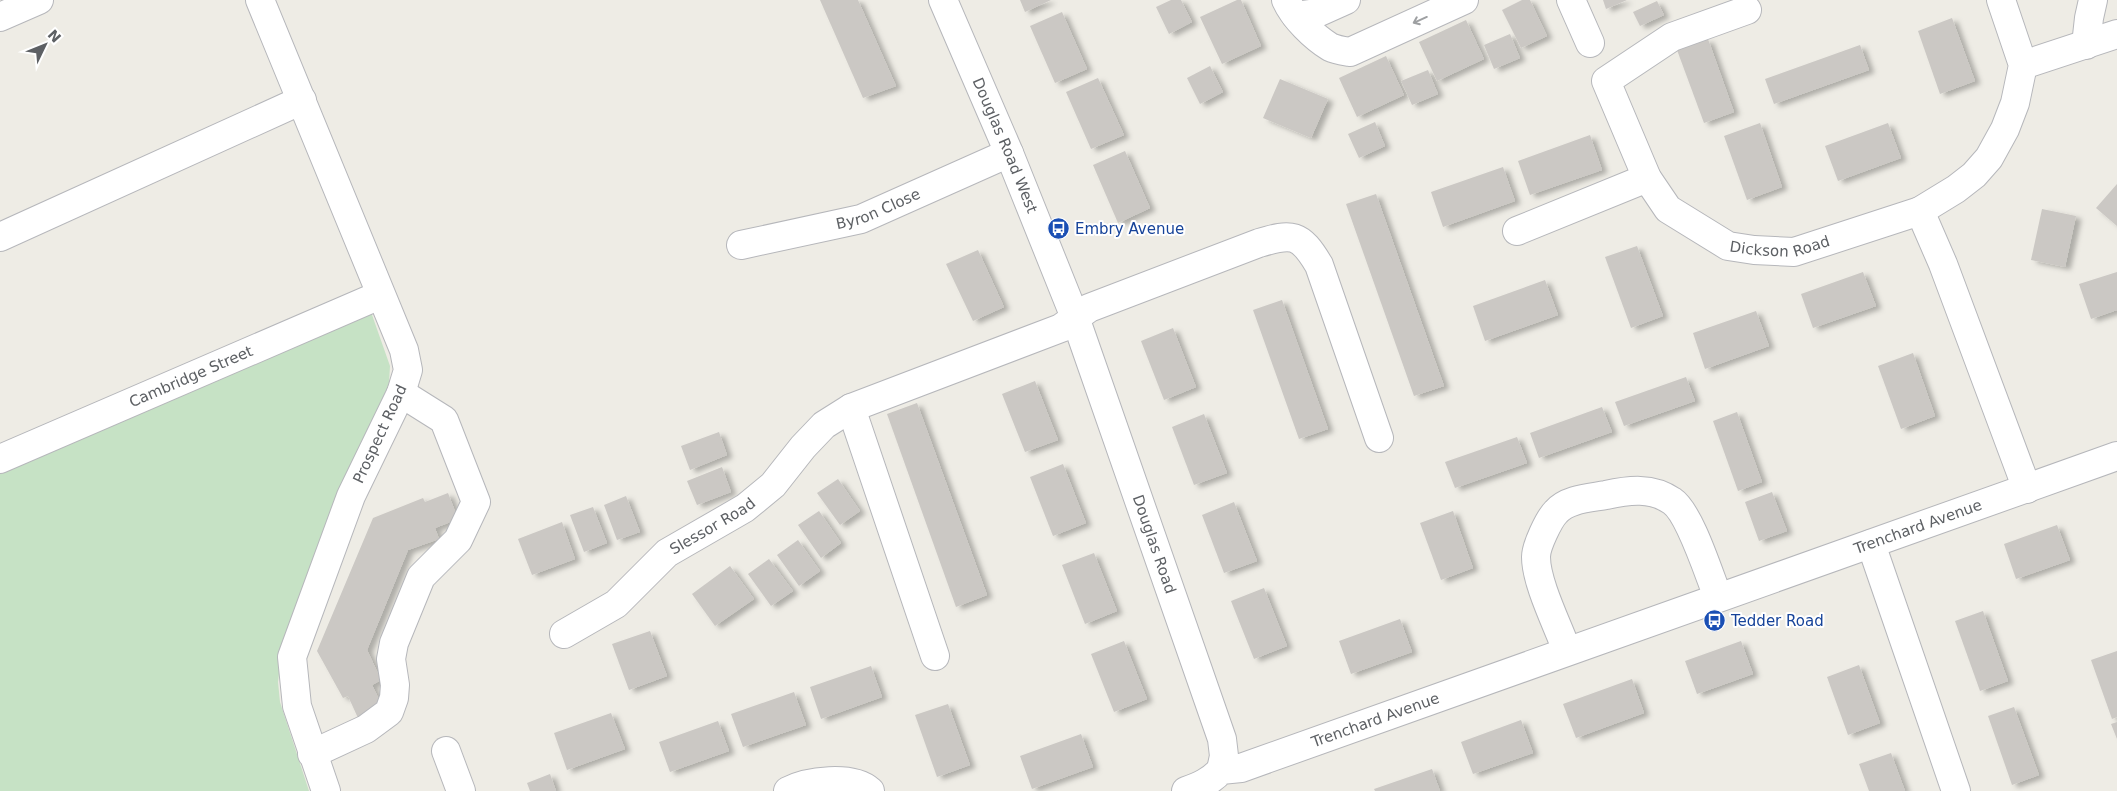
<svg xmlns="http://www.w3.org/2000/svg" width="2117" height="791" viewBox="0 0 2117 791" font-family="'DejaVu Sans',sans-serif">
  <style>
    .green { fill: #c6e2c5 }
    .building { fill: #cbc8c4; filter: url(#shadow) }
    .lines { fill: none; stroke-linecap: round; stroke-linejoin: round }
    .minor-casing { stroke: #b6b7bb; stroke-width: 30 }
    .minor { stroke: #fff; stroke-width: 28 }
    .oneway { stroke: #9ea0a2 }
    .labels { text-anchor: middle; dominant-baseline: central; stroke-width: 4; stroke-linejoin: round; paint-order: stroke }
    .street-label { font-size: 15px; fill: #5d6064; stroke: #fff }
    .transit-label { font-size: 15px; fill: #164399; stroke: #fff; text-anchor: start }
  </style>
  <defs>
    <filter id="shadow"><feDropShadow dx="5.5" dy="3" stdDeviation="2.5" flood-color="#0004"/></filter>
  </defs>
  <rect width="100%" height="100%" fill="#eeece5"/>
  <polygon class="green" points="371,312 390,366 389,383 281,658 278,682 280,702 309,791 0,791 0,470"/>
  <g class="building">
    <polygon points="820,0 858,0 896,86 863,98"/>
    <polygon points="1020,0 1051,0 1025,12"/>
    <polygon points="1171,0 1181,0 1192,22 1169,34 1156,7"/>
    <polygon points="1237,0 1241,0 1261,46 1222,64 1200,17"/>
    <polygon points="1522,0 1530,0 1547,36 1521,48 1502,10"/>
    <polygon points="1603,0 1627,0 1606,9"/>
    <polygon points="1657,1 1664,15 1640,26 1633,12"/>
    <polygon points="1062,12 1087,69 1055,83 1030,26"/>
    <polygon points="1952,18 1975,81 1940,94 1918,31"/>
    <polygon points="1466,20 1484,59 1437,81 1419,42"/>
    <polygon points="1510,34 1520,58 1494,69 1484,45"/>
    <polygon points="1708,39 1734,112 1704,123 1677,50"/>
    <polygon points="1860,45 1869,70 1774,104 1765,79"/>
    <polygon points="1386,56 1404,95 1357,117 1339,78"/>
    <polygon points="1210,66 1223,92 1200,104 1187,78"/>
    <polygon points="1428,70 1438,94 1412,105 1401,81"/>
    <polygon points="1098,78 1124,135 1091,149 1066,92"/>
    <polygon points="1280,79 1328,99 1311,138 1263,118"/>
    <polygon points="1375,122 1385,146 1359,158 1348,134"/>
    <polygon points="1760,123 1782,187 1747,200 1724,136"/>
    <polygon points="1888,123 1901,158 1838,181 1825,146"/>
    <polygon points="1590,135 1602,170 1530,195 1518,161"/>
    <polygon points="1125,151 1150,208 1118,223 1093,165"/>
    <polygon points="1503,167 1515,201 1443,227 1431,192"/>
    <polygon points="2117,184 2117,226 2096,208"/>
    <polygon points="1376,194 1444,386 1414,396 1346,204"/>
    <polygon points="2042,209 2076,216 2065,267 2031,260"/>
    <polygon points="1637,246 1663,316 1631,328 1605,257"/>
    <polygon points="978,250 1004,307 973,321 946,264"/>
    <polygon points="1863,272 1876,306 1813,328 1801,294"/>
    <polygon points="2117,272 2117,310 2091,319 2079,284"/>
    <polygon points="1545,280 1558,315 1485,341 1473,306"/>
    <polygon points="1282,300 1328,429 1299,439 1253,310"/>
    <polygon points="1756,311 1769,346 1705,369 1693,333"/>
    <polygon points="1173,328 1196,387 1164,400 1141,341"/>
    <polygon points="1913,353 1935,416 1901,429 1878,366"/>
    <polygon points="1686,377 1695,401 1624,426 1615,402"/>
    <polygon points="1035,381 1058,440 1025,452 1002,394"/>
    <polygon points="917,403 987,595 956,607 887,414"/>
    <polygon points="1602,407 1612,432 1539,458 1530,433"/>
    <polygon points="1737,412 1762,482 1738,491 1713,421"/>
    <polygon points="1204,414 1227,473 1194,485 1172,427"/>
    <polygon points="719,432 727,455 690,470 681,446"/>
    <polygon points="1517,437 1527,463 1455,488 1445,462"/>
    <polygon points="1063,464 1086,523 1053,536 1030,477"/>
    <polygon points="722,467 731,492 697,505 687,481"/>
    <polygon points="838,479 860,511 840,525 817,493"/>
    <polygon points="1772,492 1787,531 1759,541 1745,502"/>
    <polygon points="448,493 458,519 435,528 439,539 408,550 367,650 381,680 372,685 382,706 358,718 348,696 343,698 317,651 373,518 423,498 425,502"/>
    <polygon points="626,496 640,532 617,540 604,505"/>
    <polygon points="1234,502 1257,561 1224,573 1202,515"/>
    <polygon points="593,507 607,543 584,552 570,515"/>
    <polygon points="819,511 841,543 821,558 798,525"/>
    <polygon points="1453,511 1473,568 1441,580 1420,523"/>
    <polygon points="562,522 575,559 532,575 518,539"/>
    <polygon points="2057,525 2070,560 2016,579 2004,544"/>
    <polygon points="798,540 820,571 799,586 777,555"/>
    <polygon points="1094,553 1117,611 1085,624 1062,565"/>
    <polygon points="769,559 793,591 771,606 748,574"/>
    <polygon points="730,566 754,599 715,626 692,594"/>
    <polygon points="1264,588 1287,646 1254,659 1231,601"/>
    <polygon points="1983,611 2008,681 1980,691 1955,621"/>
    <polygon points="1400,619 1412,652 1351,674 1339,641"/>
    <polygon points="650,631 667,676 629,690 612,644"/>
    <polygon points="1124,641 1147,699 1114,712 1091,654"/>
    <polygon points="1741,641 1753,674 1697,694 1685,661"/>
    <polygon points="2117,651 2117,717 2112,719 2091,660"/>
    <polygon points="1859,665 1880,723 1848,735 1827,677"/>
    <polygon points="871,666 882,697 821,719 810,687"/>
    <polygon points="1632,679 1644,713 1576,738 1563,704"/>
    <polygon points="794,692 806,725 743,747 731,714"/>
    <polygon points="948,704 970,765 937,777 915,715"/>
    <polygon points="2014,707 2039,775 2012,785 1988,716"/>
    <polygon points="611,713 625,749 567,770 554,733"/>
    <polygon points="1521,720 1533,753 1473,774 1461,742"/>
    <polygon points="718,721 729,751 670,772 659,742"/>
    <polygon points="2117,722 2117,739 2111,724"/>
    <polygon points="1081,734 1093,767 1032,789 1020,756"/>
    <polygon points="1891,753 1905,791 1869,791 1859,764"/>
    <polygon points="1432,769 1440,791 1375,791 1374,789"/>
    <polygon points="550,774 556,791 530,791 527,783"/>
  </g>
  <g class="lines">
    <defs>
      <g id="minor">
        <polyline points="260,0 404,350 408,370 401,393 351,496 292,657 297,706 326,791"/>
        <path id="s1" d="M943 0 1009 153 1076 320 1222 739 1224 756 1221 770"/>
        <path d="M1286 0C1294 18 1314 37 1330 47 1336 50 1344 51 1350 52L1464 0"/>
        <polyline points="1571,0 1590,43"/>
        <path id="s2" d="M1747 10 1672 37 1606 81 1647 178 1668 209 1728 246 1754 250 1794 252 1920 211 1943 264 2027 489"/>
        <polyline points="1296,16 1317,13 1346,0"/>
        <polyline points="0,17 39,0"/>
        <polyline points="2086,45 2089,18 2093,0"/>
        <polyline points="2023,65 2117,34"/>
        <polyline points="1920,211 1956,189 1974,175 1989,158 2005,129 2015,103 2023,65 2001,0"/>
        <polyline points="1517,231 1647,178"/>
        <polyline points="0,237 302,100"/>
        <path id="s3" d="M741 245 861 219 1009 153"/>
        <polyline points="851,408 935,656"/>
        <path id="s4" d="M0 459 380 295"/>
        <polyline points="1871,544 1956,791"/>
        <path id="s5" d="M564 634 616 604 667 553 745 508 773 485 803 447 824 425 851 408 1061 328 1089 308 1259 243C1292 233 1300 233 1319 265L1379 438"/>
        <path d="M1567 651C1558 626 1536 583 1536 557 1536 546 1549 519 1556 512 1567 499 1590 498 1606 495 1629 490 1652 487 1672 501 1690 513 1709 575 1718 597"/>
        <polyline points="446,751 461,791"/>
        <polyline points="312,754 366,729 389,712 394,698 395,685 391,659 394,643 421,577 458,540 476,502 444,420 401,393"/>
        <path d="M788 791C807 781 852 775 870 791"/>
        <path id="s6" d="M1186 791C1200 786 1211 781 1221 770L1241 768 2117 456"/>
      </g>
    </defs>
    <use href="#minor" class="minor-casing"/>
    <use href="#minor" class="minor"/>
  </g>
  <defs><path id="oneway-shaft" d="M-6 0H5M1.5-3L5.5 0L1.5 3" fill="none" stroke-width="1.6" stroke-linecap="round" stroke-linejoin="round" transform="scale(1.25)"/></defs>
  <use class="oneway" href="#oneway-shaft" transform="translate(1420 20) rotate(156)"/>
  <defs>
    <symbol id="bus-disc" viewBox="-11 -11 22 22"><circle r="9.5" fill="#1a4fb4" stroke="#fff"/><path d="M-5-6H5V4H4V6H2V4H-2V6H-4V4H-5ZM-3.5-4V0h7V-4ZM-3.5 1.2v1.5H-2V1.2ZM2 1.2v1.5H3.5V1.2Z" fill="#fff"/></symbol>
  </defs>
  <g fill-rule="evenodd">
    <use href="#bus-disc" x="1046" y="216" width="25" height="25"/>
    <use href="#bus-disc" x="1702" y="608" width="25" height="25"/>
  </g>
  <g class="labels">
    <g class="street-label">
      <text stroke="none"><textPath href="#s1" startOffset="158">Douglas Road West</textPath></text>
      <text stroke="none"><textPath href="#s3" startOffset="142">Byron Close</textPath></text>
      <text stroke="none"><textPath href="#s2" startOffset="425">Dickson Road</textPath></text>
      <text stroke="none"><textPath href="#s4" startOffset="208">Cambridge Street</textPath></text>
      <text transform="translate(380 434) rotate(-65)">Prospect Road</text>
      <text stroke="none"><textPath href="#s5" startOffset="185">Slessor Road</textPath></text>
      <text stroke="none"><textPath href="#s6" startOffset="780">Trenchard Avenue</textPath></text>
      <text stroke="none"><textPath href="#s1" startOffset="584">Douglas Road</textPath></text>
      <text stroke="none"><textPath href="#s6" startOffset="204">Trenchard Avenue</textPath></text>
    </g>
    <g class="transit-label">
      <text x="1075" y="229">Embry Avenue</text>
      <text x="1731" y="621">Tedder Road</text>
    </g>
  </g>
  <g transform="translate(45 45) rotate(47)" stroke="#ffffff" stroke-width="4" paint-order="stroke">
  <path d="M0-4L9 19L0 12L-9 19Z" fill="#5d6064"/>
  <text y="-8" font-size="14" font-weight="bold" text-anchor="middle" fill="#5d6064">N</text>
  </g>
</svg>
